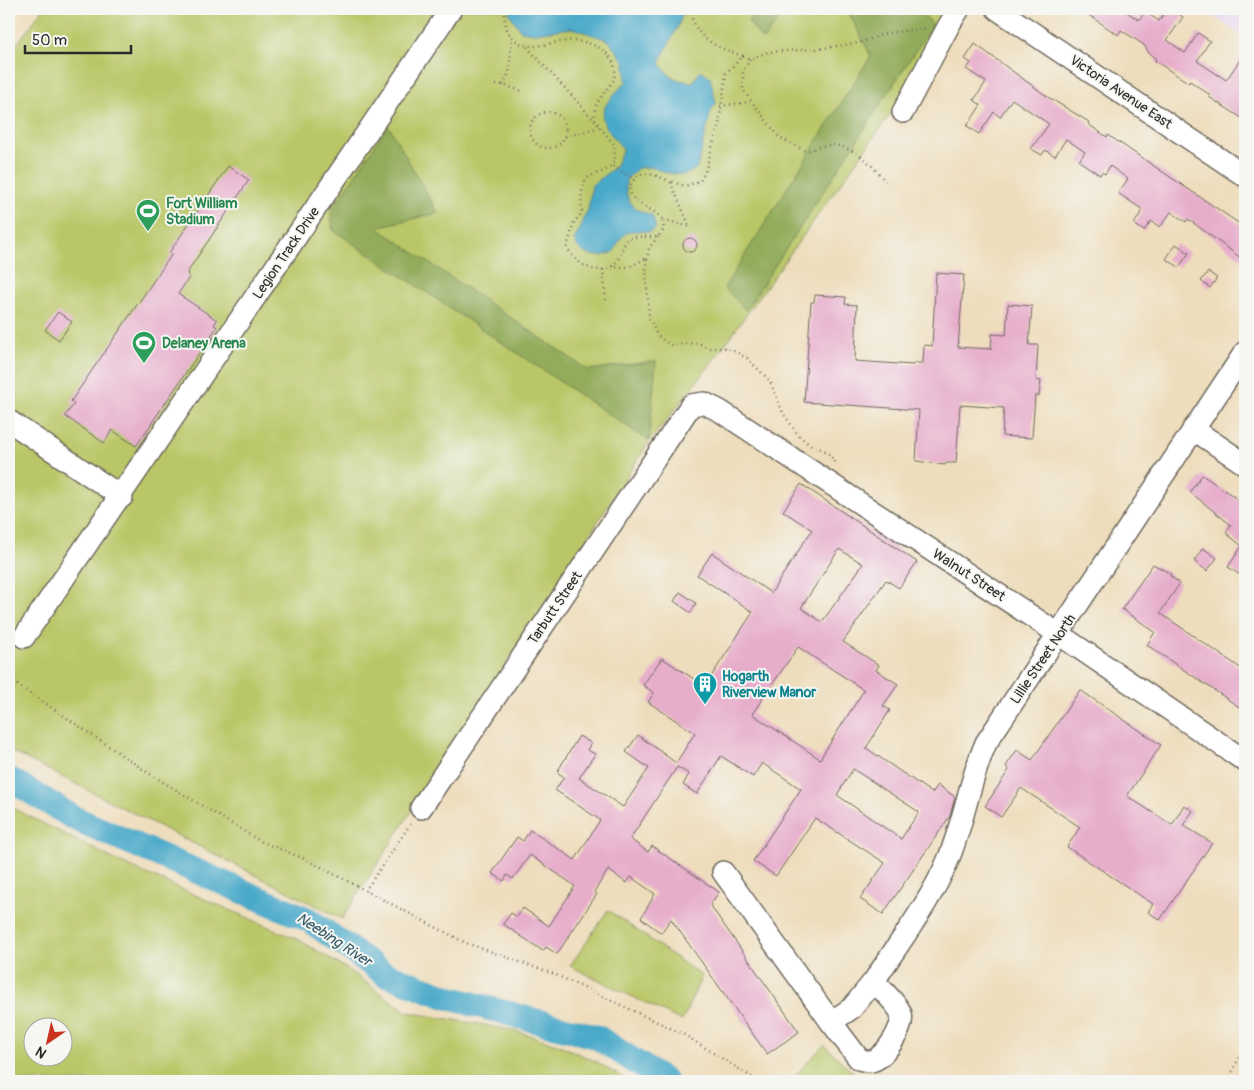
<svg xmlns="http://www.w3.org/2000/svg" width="1254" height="1090" viewBox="0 0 1254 1090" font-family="Pangolin,sans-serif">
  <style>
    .built { fill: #e7d2ef }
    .green { fill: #bac768; stroke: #72794a; fill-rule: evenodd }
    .forest { fill: #93ac5c; stroke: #5f6c44 }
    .water { fill: #4aa9c9; stroke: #3a6a7a }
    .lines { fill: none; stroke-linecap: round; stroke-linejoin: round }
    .river { stroke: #4aa9c9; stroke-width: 25 }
    .building { fill: #e7aecc; fill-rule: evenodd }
    .minor-casing { stroke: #6f695e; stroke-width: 24 }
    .path { stroke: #6f695e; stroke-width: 2.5; stroke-dasharray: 1 4; stroke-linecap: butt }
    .minor { stroke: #fff; stroke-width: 21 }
    .labels { text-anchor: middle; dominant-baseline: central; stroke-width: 4; stroke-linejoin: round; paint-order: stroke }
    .street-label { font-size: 14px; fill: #2b2b2b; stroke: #f6f6f2 }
    .leisure-label { font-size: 14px; font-weight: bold; fill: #27864d; stroke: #f6f6f2; text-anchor: start }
    .culture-label { font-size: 14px; font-weight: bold; fill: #0d838f; stroke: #f6f6f2; text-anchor: start }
    .water-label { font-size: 15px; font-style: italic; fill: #375d6a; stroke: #f6f6f2 }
  </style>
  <rect width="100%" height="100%" fill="#f6f6f2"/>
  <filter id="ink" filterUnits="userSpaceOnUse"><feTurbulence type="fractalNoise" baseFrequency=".02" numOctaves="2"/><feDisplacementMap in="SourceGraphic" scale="10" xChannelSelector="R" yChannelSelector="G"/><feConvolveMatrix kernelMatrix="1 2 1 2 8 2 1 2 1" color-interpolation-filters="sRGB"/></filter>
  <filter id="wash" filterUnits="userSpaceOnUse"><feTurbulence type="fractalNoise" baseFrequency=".0096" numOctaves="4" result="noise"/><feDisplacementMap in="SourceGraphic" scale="20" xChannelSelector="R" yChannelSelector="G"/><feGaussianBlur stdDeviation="1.12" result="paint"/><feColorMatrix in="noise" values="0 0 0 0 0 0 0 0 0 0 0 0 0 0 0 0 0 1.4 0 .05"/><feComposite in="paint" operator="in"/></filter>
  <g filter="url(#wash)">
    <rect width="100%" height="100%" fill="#eeddbc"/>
    <polygon class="built" points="1202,9 1245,9 1245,37 1216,18"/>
    <g class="green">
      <polygon points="43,9 956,9 900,101 710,365 649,442 342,919 9,750 9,55"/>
      <path d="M9 806 119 862 299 940 347 969 407 1012 513 1030 557 1044 597 1062 628 1081H9ZM32 1028H62V1058H32Z"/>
      <polygon points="608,910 702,976 682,1021 570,966"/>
      <polygon points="824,1045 861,1080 860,1081 790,1081"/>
    </g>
    <g class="forest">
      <polygon points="756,9 787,9 763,40 748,21"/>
      <polygon points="847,9 916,9 933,24 746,310 724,288 871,56"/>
      <polygon points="388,125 438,213 376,227 588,370 656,361 649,441 333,230 331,212"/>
    </g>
    <path class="water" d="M510 9H683C682 24 666 46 660 62 666 76 678 82 693 82L701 70 710 77 716 103 711 111 697 168 685 175 668 173 650 167 638 168 626 180C625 200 631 210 652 215L656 228 649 232C627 229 623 231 614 252 598 259 581 257 574 240L582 225 583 218 588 210 592 185 615 167 623 149C617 141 608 132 604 123 597 108 617 92 626 82L625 62 608 40 572 28 534 33 521 31 509 13Z"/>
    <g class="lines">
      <polyline class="river" points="9,779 76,819 309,920 385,974 450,998 597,1037 665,1081"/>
    </g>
    <g id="blocks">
      <g class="building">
        <polygon points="1080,9 1122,9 1139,20 1145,12 1159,21 1167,9 1171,9 1183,17 1167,40 1185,53 1198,33 1210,41 1197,61 1226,80 1245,53 1245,120 1209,97 1210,95 1190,81 1189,83 1155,61 1156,59 1149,53 1144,45 1121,30 1118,35"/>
        <polygon points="975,44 1048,97 1089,122 1088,124 1107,137 1108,135 1243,226 1241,229 1245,232 1245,261 1188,219 1186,222 1171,212 1160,227 1151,221 1144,231 1134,224 1143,210 1118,193 1128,179 1110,166 1105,174 1102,172 1100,175 1079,161 1085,152 1066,139 1055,156 1045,150 1042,155 1031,149 1049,124 1012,99 1000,117 994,112 979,134 967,126 981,105 974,100 986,82 966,69 971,63 965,59"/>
        <polygon points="228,166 249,180 190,268 187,274 190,276 178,294 217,320 214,325 217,327 136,446 112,430 104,443 65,416 74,404 71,401 172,254 169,253"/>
        <circle cx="690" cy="245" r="7"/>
        <polygon points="1176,244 1189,253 1179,267 1166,259"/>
        <polygon points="1208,272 1217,278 1210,288 1201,281"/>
        <polygon points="936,273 964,275 958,347 991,349 992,334 1006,335 1008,304 1032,306 1029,345 1038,345 1036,380 1041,381 1039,396 1035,396 1032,438 1002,436 1004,408 960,405 956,463 946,463 945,465 916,461 919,410 804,402 811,302 814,302 815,295 846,297 845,304 857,305 855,361 913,365 913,363 923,363 924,345 932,346"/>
        <polygon points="58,312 72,322 59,340 45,330"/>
        <polygon points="1202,475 1245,504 1245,578 1228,567 1242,546 1226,533 1231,525 1190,492"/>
        <path d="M801 484 917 562 899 588 886 580 843 642 879 665 876 670 898 684 883 706 890 710 866 748 932 793 938 785 955 797 950 816 883 914 860 899 885 863 815 818 776 876 753 861 801 789 762 763 753 777 721 756 697 794 683 785 689 774 677 767 630 839 648 852 652 846 719 892 710 905 799 1032 767 1054 671 919 661 933 641 918 655 894 631 877 627 883 608 870 594 892 597 894 557 954 546 947 543 951 503 924 511 913 517 917 523 908 549 926 575 886 530 855 513 879 507 875 504 881 492 873 517 837 523 841 530 830 575 860 600 820 555 790 564 777 557 772 579 736 591 743 587 750 595 754 579 778 623 807 649 768 626 752 638 735 676 763 695 733 648 702 654 693 643 685 662 658 705 686 753 612 697 575 712 553 771 593 812 530 783 511ZM839 549 863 564 822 622 801 608ZM798 647 864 690 820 759 752 714ZM853 769 919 812 901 839 837 795Z"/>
        <polygon points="1203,548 1217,558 1207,571 1194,561"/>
        <polygon points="1153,564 1171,574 1170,576 1180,583 1160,613 1245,671 1245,711 1147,645 1155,632 1122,609"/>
        <polygon points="680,592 696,603 691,613 674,601"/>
        <polygon points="1080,690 1161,745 1127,796 1172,825 1184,805 1193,811 1183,825 1212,843 1160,920 1148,912 1153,904 1067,847 1080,827 1021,788 1001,817 985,806 1009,770 1006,766 1017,750 1032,760"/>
      </g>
    </g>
  </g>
  <g filter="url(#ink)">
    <use href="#blocks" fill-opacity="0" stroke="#6f695e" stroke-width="1"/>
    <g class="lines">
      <defs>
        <g id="minor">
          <polyline points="997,9 1245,176"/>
          <polyline points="903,112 949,25 959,9"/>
          <polyline points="9,421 122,497"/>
          <polyline points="1193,429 1245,464"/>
          <polyline points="24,637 451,9"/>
          <polyline points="421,808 691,405 704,403 720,411 1060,635 1245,761"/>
          <polyline points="723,872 831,1022"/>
          <path d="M874 981 852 1008 831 1022 859 1059C863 1060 868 1062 871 1061 884 1059 905 1027 901 1014 899 1006 880 988 874 981 898 944 931 901 948 860 964 822 969 781 986 743L1245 352"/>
        </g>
      </defs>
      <use href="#minor" class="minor-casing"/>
      <g class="path">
        <path d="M504 9C505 22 505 34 518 42 532 51 551 42 566 41 590 39 621 52 614 80L597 103 594 113 595 121 614 144 615 160C601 186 578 157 582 213L574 222 567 247C574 264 602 280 616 262 621 255 623 246 627 239L633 237H658L664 229 662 219 690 227 670 181 685 186 700 181 705 172 719 124 726 73 743 56C716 47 695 40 690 9"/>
        <polyline points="527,47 594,120"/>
        <polyline points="743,56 750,59 768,52 816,49 859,43 887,33 928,28"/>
        <path d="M750 59 743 72V90L779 137 805 151C813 150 824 144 831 145 854 146 872 164 885 181"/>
        <polyline points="496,85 503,85 522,91"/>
        <polyline points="503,85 509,73 512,37"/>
        <polyline points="720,106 750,102"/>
        <circle cx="548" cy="130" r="18"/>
        <polyline points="565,137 600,127"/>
        <polyline points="613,166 635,180"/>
        <path d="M662 219C654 206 615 201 636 177 644 169 661 178 670 181"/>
        <polyline points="658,237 649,248 646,266 649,317 657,335 670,345 698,343 709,348 728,348 747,358 770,381 783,413 798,435 810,445 826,451 834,460 834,466"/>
        <polyline points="611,267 629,267 647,258"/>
        <polyline points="603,269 606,303"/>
        <polyline points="9,679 150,774 260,841 305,859 466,943 554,974 683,1034 758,1081"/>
        <polyline points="11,680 13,649"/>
        <polyline points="365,891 412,822"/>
        <polyline points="1228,1081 1245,1046"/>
      </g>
      <use href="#minor" class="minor"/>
    </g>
  </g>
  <defs>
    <symbol id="stadium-pin" viewBox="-11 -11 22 30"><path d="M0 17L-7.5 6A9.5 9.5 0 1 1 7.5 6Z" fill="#2e9e5b" stroke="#f6f6f2"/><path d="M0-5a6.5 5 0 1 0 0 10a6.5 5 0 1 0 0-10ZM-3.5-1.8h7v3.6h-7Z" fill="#fff"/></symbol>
    <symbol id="building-pin" viewBox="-11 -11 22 30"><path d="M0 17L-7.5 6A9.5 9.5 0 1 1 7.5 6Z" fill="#0f9aa8" stroke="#f6f6f2"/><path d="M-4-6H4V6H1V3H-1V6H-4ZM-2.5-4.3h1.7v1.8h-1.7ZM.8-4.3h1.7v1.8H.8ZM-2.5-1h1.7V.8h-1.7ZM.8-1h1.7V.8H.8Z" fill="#fff"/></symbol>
  </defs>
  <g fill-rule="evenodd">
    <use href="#stadium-pin" x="134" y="197" width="28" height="38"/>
    <use href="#stadium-pin" x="130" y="329" width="28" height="38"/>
    <use href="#building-pin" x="691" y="670" width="28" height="38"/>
  </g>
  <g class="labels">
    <g class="street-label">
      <text transform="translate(1121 92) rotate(34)">Victoria Avenue East</text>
      <text transform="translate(286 253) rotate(-56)">Legion Track Drive</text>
      <text transform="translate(969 575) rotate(33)">Walnut Street</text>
      <text transform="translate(555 608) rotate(-56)">Tarbutt Street</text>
      <text transform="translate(1043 659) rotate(-56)">Lillie Street North</text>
    </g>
    <g class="leisure-label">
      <text x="166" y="203">Fort William<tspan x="166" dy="16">Stadium</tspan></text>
      <text x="162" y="343">Delaney Arena</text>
    </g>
    <g class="culture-label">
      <text x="722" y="676">Hogarth<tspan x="722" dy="16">Riverview Manor</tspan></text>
    </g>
    <g class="water-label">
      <text transform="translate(334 940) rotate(33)">Neebing River</text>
    </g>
  </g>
  <rect width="1254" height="1090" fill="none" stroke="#f6f6f2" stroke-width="30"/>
  <g transform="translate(48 1042) rotate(214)"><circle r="24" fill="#f6f6f2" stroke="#a5a5a2"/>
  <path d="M0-4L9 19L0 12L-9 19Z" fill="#c8321e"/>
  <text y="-8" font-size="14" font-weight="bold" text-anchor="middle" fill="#2b2b2b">N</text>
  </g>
  <path d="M25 45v8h106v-8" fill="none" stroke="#2b2b2b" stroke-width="2.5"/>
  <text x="32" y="45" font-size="15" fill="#2b2b2b" stroke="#f6f6f2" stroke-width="4" paint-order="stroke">50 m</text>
</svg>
